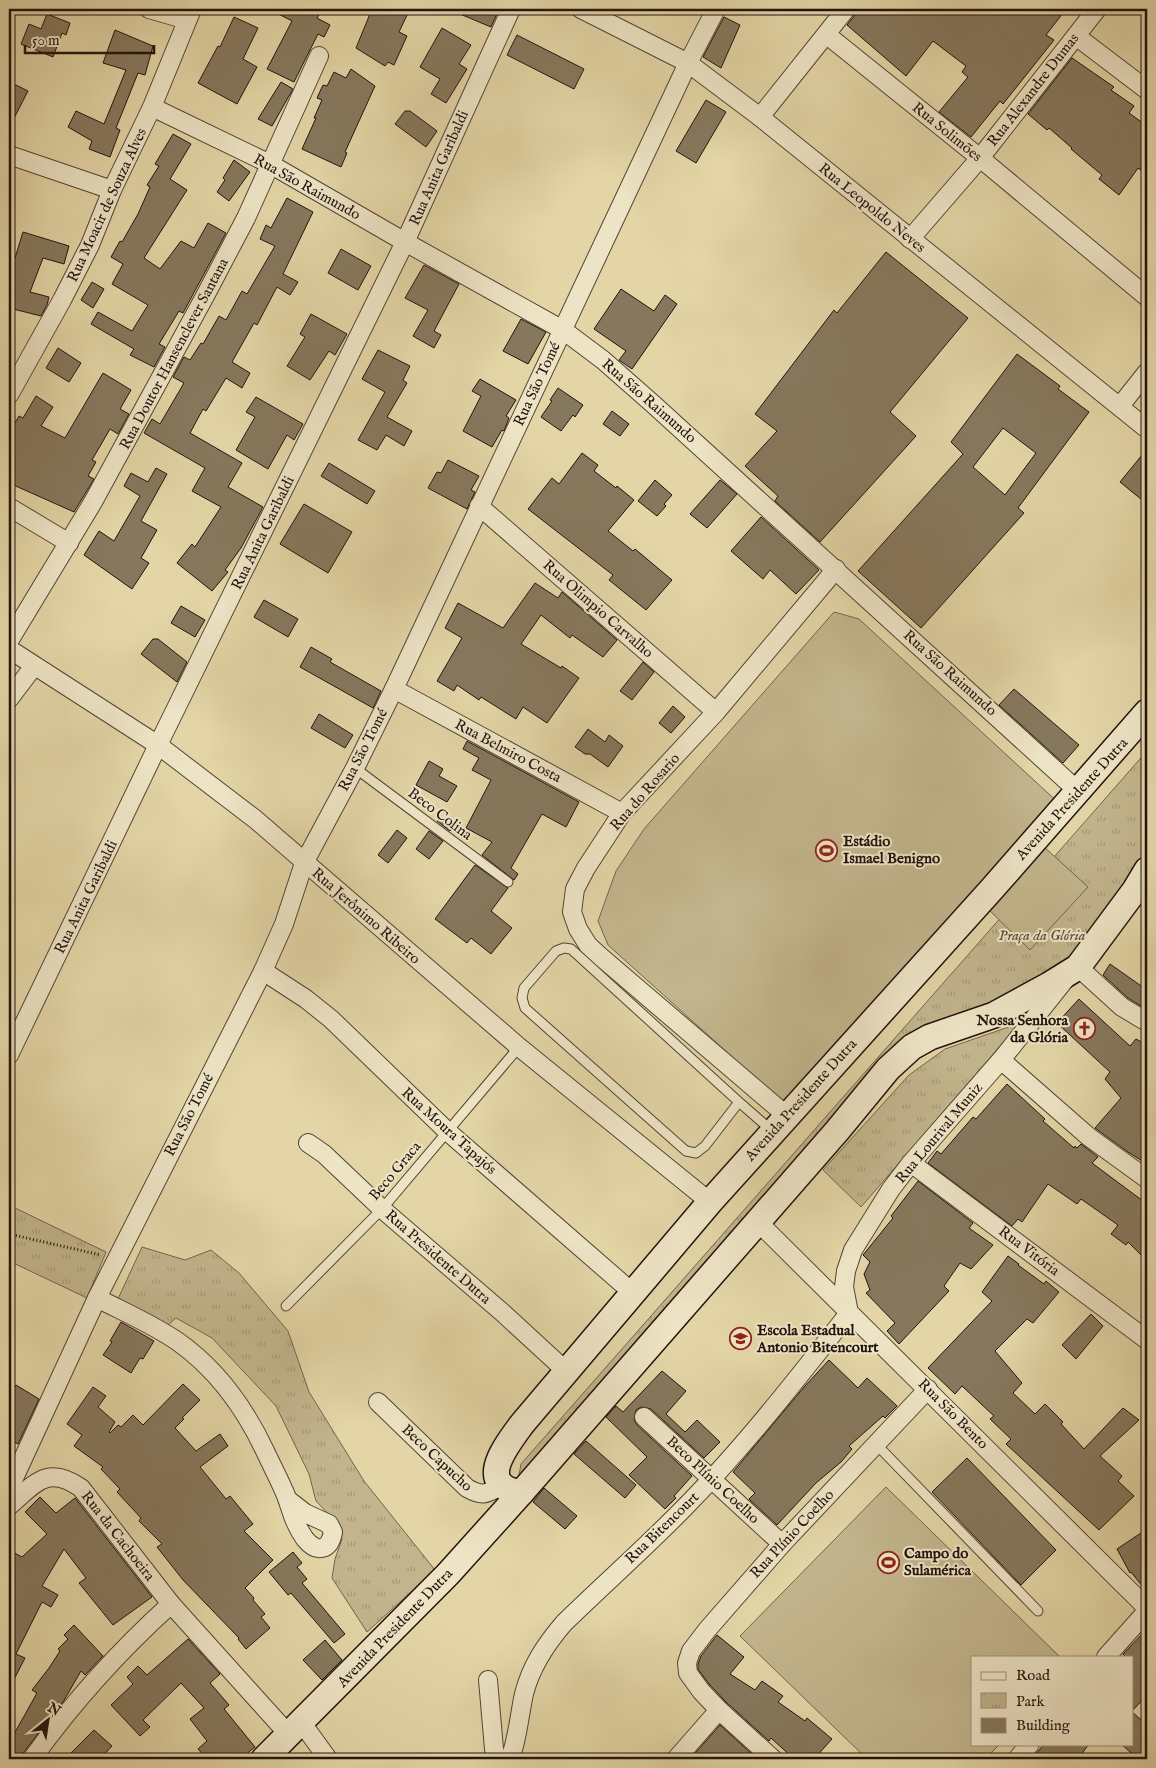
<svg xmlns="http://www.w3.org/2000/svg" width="1156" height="1768" viewBox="0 0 1156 1768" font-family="'IM FELL English',serif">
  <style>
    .park { fill: url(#park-tufts); stroke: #72644d }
    .pitch { fill: #c2b48c; stroke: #72644d }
    .building { fill: #86785d; stroke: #22130e; fill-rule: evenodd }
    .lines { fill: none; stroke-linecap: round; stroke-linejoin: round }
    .lane-casing { stroke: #524434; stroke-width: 11 }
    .street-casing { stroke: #524434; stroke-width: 20 }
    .secondary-casing { stroke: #22130e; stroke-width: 28 }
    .path { stroke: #22130e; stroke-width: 3; stroke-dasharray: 1 2.5; stroke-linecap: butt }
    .lane { stroke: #ede4c5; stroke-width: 9 }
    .street { stroke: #ede4c5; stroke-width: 18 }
    .secondary { stroke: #ede4c5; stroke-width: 25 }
    .labels { text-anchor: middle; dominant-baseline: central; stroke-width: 4; stroke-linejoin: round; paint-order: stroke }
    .street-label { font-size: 15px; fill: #22130e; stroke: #ede4c5 }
    .poi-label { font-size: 15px; font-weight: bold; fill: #22130e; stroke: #ede4c5; text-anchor: start }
    .park-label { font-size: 15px; font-style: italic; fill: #5a4b3a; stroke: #ede4c5 }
  </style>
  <defs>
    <pattern id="park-tufts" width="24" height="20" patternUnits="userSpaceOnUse" patternTransform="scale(1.25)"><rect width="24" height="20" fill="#c2b48c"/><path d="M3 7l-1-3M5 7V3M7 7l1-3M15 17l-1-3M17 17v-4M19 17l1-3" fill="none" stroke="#a69a78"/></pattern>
  </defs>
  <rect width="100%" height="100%" fill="#e3d5a6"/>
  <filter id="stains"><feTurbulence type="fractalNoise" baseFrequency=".004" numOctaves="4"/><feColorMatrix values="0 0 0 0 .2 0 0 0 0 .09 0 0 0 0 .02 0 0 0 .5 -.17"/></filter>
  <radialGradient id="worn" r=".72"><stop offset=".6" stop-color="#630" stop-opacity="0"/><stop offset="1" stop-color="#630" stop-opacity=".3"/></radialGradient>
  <g class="park">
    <polygon points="1147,751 1147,856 1070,970 919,1034 518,1481 521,1464"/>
    <polygon points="1020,1023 861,1207 823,1170 909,1075 945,1049"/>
    <polygon points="9,1205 106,1252 87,1298 9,1261"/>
    <polygon points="142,1247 185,1260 211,1250 239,1273 288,1331 309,1392 364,1481 435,1570 367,1632 332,1578 335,1559 342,1539 332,1518 316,1501 309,1474 276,1406 212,1338 176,1318 167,1326 117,1301"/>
  </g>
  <g class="pitch">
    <polygon points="834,612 859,619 1062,806 790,1109 608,945 598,921 616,871 644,829"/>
    <polygon points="1042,845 1088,887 1030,950 986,907"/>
    <polygon points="886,1487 1060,1657 972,1657 972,1744 1000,1744 985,1759 867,1759 740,1636"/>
  </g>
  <g class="building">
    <polygon points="269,9 322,9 317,18 330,25 324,37 318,34 294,82 267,69 292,21"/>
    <polygon points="372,9 395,9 407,15 399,32 407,36 394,65 388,62 385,66 356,48"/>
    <polygon points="448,9 499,9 491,27"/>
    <polygon points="856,9 1066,9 1046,35 1054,40 1003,104 1000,101 971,137 939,112 968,77 962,72 966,66 933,41 906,76 847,25 855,15"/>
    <polygon points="47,14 70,23 66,35 62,33 53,57 21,44 29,24 41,29"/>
    <polygon points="234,17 258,28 243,59 257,67 237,104 198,83 218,46 220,47"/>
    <polygon points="724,17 740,25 721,68 703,57"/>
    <polygon points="442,28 471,45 459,64 467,69 446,103 431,94 440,79 420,67"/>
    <polygon points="115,30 153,46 145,75 138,73 116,128 120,130 110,157 89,149 92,141 68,127 76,111 104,124 126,70 103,63"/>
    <polygon points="517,35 584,69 574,89 507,55"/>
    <polygon points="1072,58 1114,87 1111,90 1134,106 1129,113 1147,126 1147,175 1138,168 1119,195 1099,179 1102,175 1071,149 1072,148 1049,128 1047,130 1028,114"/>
    <polygon points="351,69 375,86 345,152 347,153 341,167 302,149 316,118 314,118 322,100 317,98 323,85 327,86 334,72 346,78"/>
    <polygon points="281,82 293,89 272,126 258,119"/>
    <polygon points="14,84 28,91 9,128 9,95"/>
    <polygon points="706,100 726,112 696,163 676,151"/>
    <polygon points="405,111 410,111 437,131 426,147 395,124"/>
    <polygon points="173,134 191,144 170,179 187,190 144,258 160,269 181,241 194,248 208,223 226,233 183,313 179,311 159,344 165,347 154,367 130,355 134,349 91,324 98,312 132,331 148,305 112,284 123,264 111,257 120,241 122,242 138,214 150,187 147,185 159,166 155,164"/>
    <polygon points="234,160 250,172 229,201 217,192 225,180 223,178"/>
    <polygon points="287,198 313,212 283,274 298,282 290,295 277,287 257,325 254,323 232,362 250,373 242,388 226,378 206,411 203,409 190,433 242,463 228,487 263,507 241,548 225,570 228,572 212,591 177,563 192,544 195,547 221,507 192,491 205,468 144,433 152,419 160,424 184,383 173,377 184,357 190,360 201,343 203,344 219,316 226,320 242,291 247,294 275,246 260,239 266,225 271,228"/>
    <polygon points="23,232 69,246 64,264 43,258 30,292 49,297 47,305 41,316 9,308 9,255 15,258"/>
    <polygon points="341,249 371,266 358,290 328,273"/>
    <polygon points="886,252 968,318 890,412 916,436 820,542 775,501 778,496 745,466 777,431 755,414 834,310 837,313"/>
    <polygon points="424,265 459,284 434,331 441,335 434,348 413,336 428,310 405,298"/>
    <polygon points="92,282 104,289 93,308 81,300"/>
    <polygon points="621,289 654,311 665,295 677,304 632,369 619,360 626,351 594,329"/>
    <polygon points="311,314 347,334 335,355 329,351 310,380 287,366 305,337 300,334"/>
    <polygon points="521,319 546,332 528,364 503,351"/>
    <polygon points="58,348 81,363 69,382 46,368"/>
    <polygon points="378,350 410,366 403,380 407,383 387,417 412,431 404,446 386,435 377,450 358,440 385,392 362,379"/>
    <path d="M1017 354 1060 386 1058 389 1089 412 1018 508 1024 513 921 628 858 571 963 454 951 442ZM1003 428 1036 453 1005 495 973 467Z"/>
    <polygon points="103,373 131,390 120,409 129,414 118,434 110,429 92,460 96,462 88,476 94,479 74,512 9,483 9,433 19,416 23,418 36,396 53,407 41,426 65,438"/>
    <polygon points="480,379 516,400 506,416 509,418 504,431 502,430 492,447 463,431 481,396 472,391"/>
    <polygon points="558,388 583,405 575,417 573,415 561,431 541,417 552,401 550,400"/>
    <polygon points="256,397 303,424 294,440 287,435 268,469 236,450 255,417 246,412"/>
    <polygon points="612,411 629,424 620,436 603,424"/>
    <polygon points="1147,449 1147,504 1120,482"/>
    <polygon points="582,453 598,465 594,471 616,488 617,486 634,500 608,531 633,551 635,549 672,580 646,610 609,580 613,575 528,509 552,478 559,484"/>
    <polygon points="448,460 479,476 471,490 475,492 467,509 428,488 437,472 441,473"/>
    <polygon points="329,463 375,491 367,504 321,476"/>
    <polygon points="156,468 167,474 141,521 157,530 141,558 149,563 132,589 84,555 99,531 114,541 140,496 124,486 131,473 148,482"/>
    <polygon points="655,480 672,495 664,504 666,506 657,516 638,501"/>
    <polygon points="720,480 737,494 707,528 690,514"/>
    <polygon points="304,504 352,532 328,573 280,544"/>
    <polygon points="761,517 819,570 796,594 770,570 763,579 731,551"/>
    <polygon points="535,583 558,598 562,592 617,640 603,657 572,635 570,638 541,615 521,644 561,668 562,666 579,678 547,723 523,707 516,719 481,697 479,700 457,685 454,691 437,681 462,638 445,628 458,603 503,628"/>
    <polygon points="264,600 298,619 288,637 254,617"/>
    <polygon points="181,606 205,620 195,637 171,623"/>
    <polygon points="153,639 158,639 187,662 177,682 141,654"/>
    <polygon points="311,647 332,659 330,662 381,691 373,708 300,667"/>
    <polygon points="643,662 654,672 632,700 620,691"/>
    <polygon points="1014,689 1079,745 1063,763 999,705"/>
    <polygon points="673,706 685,717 671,733 659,723"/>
    <polygon points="319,714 353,735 345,748 311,728"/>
    <polygon points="588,729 605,742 609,735 623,746 608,767 590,754 585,754 575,747"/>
    <polygon points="467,741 579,802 566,827 542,814 511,868 518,874 514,880 482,855 492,842 466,828 491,780 472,770 479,758 463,749"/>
    <polygon points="429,761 443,769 439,776 457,786 447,802 416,785"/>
    <polygon points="440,817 453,827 450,831 437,821"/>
    <polygon points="397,830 407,838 388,863 378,855"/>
    <polygon points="429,831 443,841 429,859 416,849"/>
    <polygon points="475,865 508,888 491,911 512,928 491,954 471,938 467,943 435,919"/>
    <polygon points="1110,964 1147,990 1147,1004 1144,1008 1128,998 1103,975"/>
    <polygon points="1079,999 1130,1046 1136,1039 1147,1045 1147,1164 1128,1152 1095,1128 1121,1098 1105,1079 1110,1072 1057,1023"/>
    <polygon points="1007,1084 1045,1119 1043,1121 1074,1148 1075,1146 1077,1148 1081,1144 1098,1157 1092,1163 1147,1204 1147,1261 1128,1242 1126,1245 1111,1234 1118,1225 1081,1199 1077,1204 1048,1184 1022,1222 1018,1219 1012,1226 928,1163 937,1151 941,1154 973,1117 976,1119"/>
    <polygon points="918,1181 973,1223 969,1228 993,1245 971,1269 960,1263 944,1286 949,1291 899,1344 887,1331 895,1323 866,1293 870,1290 864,1274 870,1262 863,1255 893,1218 891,1216"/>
    <polygon points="1008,1256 1019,1264 1018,1265 1044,1284 1046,1281 1059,1292 1033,1323 1027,1319 995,1351 1022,1383 1013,1393 1035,1414 1045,1404 1063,1422 1061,1424 1084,1449 1123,1408 1139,1420 1100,1456 1122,1476 1118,1481 1134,1496 1099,1530 1006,1444 1011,1439 990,1419 994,1416 962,1386 955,1394 928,1368 992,1301 982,1292"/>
    <polygon points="1091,1314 1103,1326 1076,1359 1062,1345"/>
    <polygon points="121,1322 154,1341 143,1359 140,1358 131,1373 103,1355 112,1342 110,1341"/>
    <polygon points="829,1360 858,1388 867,1378 897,1406 885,1418 883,1416 849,1446 852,1449 841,1462 816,1483 777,1525 749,1499 755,1493 733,1472 805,1386"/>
    <polygon points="662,1371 686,1391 666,1414 685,1432 697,1420 720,1442 704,1458 651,1409 641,1407 636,1410 634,1420 637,1425 692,1476 674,1496 676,1498 665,1509 629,1475 647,1457 606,1417 616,1406 623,1412"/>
    <polygon points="183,1384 200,1400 182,1418 184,1419 175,1428 196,1451 220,1434 228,1446 200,1467 226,1499 230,1496 253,1524 244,1531 273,1560 245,1588 254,1598 253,1600 265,1614 261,1617 270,1628 246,1649 238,1639 239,1638 183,1580 157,1547 162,1544 139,1521 141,1518 117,1492 120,1489 101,1469 103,1467 74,1446 82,1435 67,1424 93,1387 106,1396 98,1407 115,1422 109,1432 110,1433 118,1425 121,1427 133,1415 143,1425"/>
    <polygon points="16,1385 39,1399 18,1444 9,1439 9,1396"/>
    <polygon points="586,1441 636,1485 625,1498 574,1454"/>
    <polygon points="967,1458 1056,1550 1021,1585 932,1492"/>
    <polygon points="544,1488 577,1516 565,1529 533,1502"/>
    <polygon points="40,1497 56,1513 75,1498 152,1597 113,1625 79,1583 86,1578 64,1549 42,1586 58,1595 51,1607 42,1602 16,1654 25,1658 9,1689 9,1550 22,1557 47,1534 25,1512"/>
    <polygon points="1147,1529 1147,1592 1131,1572 1130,1573 1117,1549"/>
    <polygon points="293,1552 302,1563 297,1567 307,1579 302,1583 345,1634 334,1643 291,1593 288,1595 269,1572"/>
    <polygon points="74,1625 103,1656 85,1675 81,1671 63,1702 23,1753 22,1759 9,1759 9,1743 37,1693 32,1690 49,1668 60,1651 58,1649 68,1639 64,1635"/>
    <polygon points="1147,1629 1147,1695 1132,1711 1132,1657 1126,1657 1123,1654"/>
    <polygon points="717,1635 744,1657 730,1674 755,1690 762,1681 783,1696 778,1702 805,1721 807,1718 832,1739 814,1759 794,1759 771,1738 769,1741 726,1702 709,1684 698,1669 698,1664 701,1656"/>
    <polygon points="188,1639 220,1674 210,1683 229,1705 224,1709 255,1747 240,1759 207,1759 198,1749 207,1741 190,1719 204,1708 181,1683 143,1720 150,1727 140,1736 111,1705 133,1684 127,1677 138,1666 147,1675"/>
    <polygon points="325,1640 342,1660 322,1680 303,1660"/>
    <polygon points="1132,1712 1147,1725 1147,1759 1138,1759 1121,1744 1132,1744"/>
    <polygon points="720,1725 754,1756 751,1759 690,1759"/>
    <polygon points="94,1730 112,1746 100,1759 65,1759"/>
    <polygon points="1044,1744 1089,1744 1078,1759 1032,1759"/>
  </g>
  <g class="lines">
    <defs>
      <g id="lane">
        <polyline points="355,768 508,882"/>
        <polyline points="739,1102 705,1146 696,1153 686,1151 525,1008 522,998 524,988 556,951 564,948 571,949 739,1102 771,1130"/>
        <polyline points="286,1306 382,1209 519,1047"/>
        <polyline points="876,1444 1038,1611"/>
      </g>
      <g id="street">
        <polyline points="149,9 187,20"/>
        <polyline points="581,9 688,63 760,117 1147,429"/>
        <polyline points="827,35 980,158 1147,297"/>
        <polyline points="1076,36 1147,90"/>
        <polyline points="152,107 270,164 405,242 563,330 603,360 653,404 1078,791"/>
        <polyline points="760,117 846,9"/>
        <polyline points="9,155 112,190"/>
        <polyline points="910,239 980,158 1097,9"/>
        <polyline points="9,395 62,300 90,245 112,190 152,107 192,9"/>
        <polyline points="1120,406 1147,372"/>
        <polyline points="479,506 716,712"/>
        <polyline points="9,507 69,543"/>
        <polyline points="9,641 93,502 205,296 246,218 319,56"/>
        <polyline points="9,649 158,745 255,819 519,1047 710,1202"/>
        <polyline points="394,689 622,813"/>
        <polyline points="9,699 34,666"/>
        <polyline points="1078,967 1122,1007 1147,1022"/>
        <polyline points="263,971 306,999 331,1019 447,1131 633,1293"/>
        <polyline points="9,1055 158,745 405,242 511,9"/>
        <polyline points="1001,1060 1089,1137 1147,1179"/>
        <polyline points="787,1116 601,957 588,945 578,929 572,912 575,889 586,868 622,813 716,712 836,569"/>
        <polyline points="308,1143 324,1154 382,1209 503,1313 566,1371"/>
        <polyline points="911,1163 1147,1340"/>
        <polyline points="758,1222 1147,1608"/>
        <path d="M97 1298C124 1312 152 1324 177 1341 217 1369 246 1410 266 1453 273 1468 281 1483 287 1498 292 1513 295 1525 305 1539 317 1554 330 1550 333 1532L329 1524 305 1513 287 1499"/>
        <path d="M378 1402 467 1488C483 1497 486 1494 501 1486"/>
        <polyline points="644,1417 782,1544"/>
        <polyline points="9,1489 97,1298 263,971 284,924 304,863 355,768 394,689 688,63 716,9"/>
        <path d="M9 1506C35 1484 47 1464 81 1488L171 1604 289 1735"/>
        <polyline points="1106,1657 1147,1611"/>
        <polyline points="488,1680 494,1749 497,1759"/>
        <polyline points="302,1723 328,1759"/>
        <path d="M32 1759C73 1702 119 1651 171 1604"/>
        <path d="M510 1759C518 1738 519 1716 524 1694 531 1666 546 1644 564 1623 604 1584 646 1547 685 1507 744 1447 797 1379 849 1313L844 1287 846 1271 853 1250 891 1189 911 1163 1001 1060 1064 981"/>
        <polyline points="676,1759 719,1710"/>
        <polyline points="773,1759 719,1710 701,1691 688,1673 687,1663 691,1651 707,1630 782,1544 928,1389"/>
        <polyline points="1017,1759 1030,1744"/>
      </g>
      <g id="secondary">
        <path d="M521 1493C474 1485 506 1446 522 1424L710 1202 991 890 1147 712"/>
        <polyline points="264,1759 448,1574 521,1493 837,1131 888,1069 912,1047 930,1037 994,1015 1049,985 1078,967 1135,890 1147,870"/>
      </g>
    </defs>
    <use href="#lane" class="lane-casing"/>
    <use href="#street" class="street-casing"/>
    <use href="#secondary" class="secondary-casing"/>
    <polyline class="path" points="9,1234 101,1255"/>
    <use href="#lane" class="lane"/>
    <use href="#street" class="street"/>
    <use href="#secondary" class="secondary"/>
  </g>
  <defs>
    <symbol id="stadium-ring" viewBox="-11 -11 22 22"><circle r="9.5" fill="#ede4c5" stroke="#8f2418" stroke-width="1.5"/><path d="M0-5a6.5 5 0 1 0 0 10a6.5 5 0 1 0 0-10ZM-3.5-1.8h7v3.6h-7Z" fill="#8f2418"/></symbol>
    <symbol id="church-ring" viewBox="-11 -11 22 22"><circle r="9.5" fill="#ede4c5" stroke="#8f2418" stroke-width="1.5"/><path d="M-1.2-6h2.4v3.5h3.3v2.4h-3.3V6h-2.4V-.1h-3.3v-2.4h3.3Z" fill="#8f2418"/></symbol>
    <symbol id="school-ring" viewBox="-11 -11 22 22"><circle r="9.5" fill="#ede4c5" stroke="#8f2418" stroke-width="1.5"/><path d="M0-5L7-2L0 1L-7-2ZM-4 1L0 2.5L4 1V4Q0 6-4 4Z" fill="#8f2418"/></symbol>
  </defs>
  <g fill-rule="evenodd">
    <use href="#stadium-ring" x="814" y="838" width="25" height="25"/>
    <use href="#church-ring" x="1072" y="1016" width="25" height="25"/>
    <use href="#school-ring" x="728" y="1326" width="25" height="25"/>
    <use href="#stadium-ring" x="876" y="1550" width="25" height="25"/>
  </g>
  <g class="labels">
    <g class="street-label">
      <text transform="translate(1033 90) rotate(-52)">Rua Alexandre Dumas</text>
      <text transform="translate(947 132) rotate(39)">Rua Solimões</text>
      <text transform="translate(439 168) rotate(-66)">Rua Anita Garibaldi</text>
      <text transform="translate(307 187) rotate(29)">Rua São Raimundo</text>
      <text transform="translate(107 205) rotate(-65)">Rua Moacir de Souza Alves</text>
      <text transform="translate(872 208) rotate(39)">Rua Leopoldo Neves</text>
      <text transform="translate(174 354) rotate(-62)">Rua Doutor Hansenclever Santana</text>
      <text transform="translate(537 384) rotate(-65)">Rua São Tomé</text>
      <text transform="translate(649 401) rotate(41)">Rua São Raimundo</text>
      <text transform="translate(263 533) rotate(-64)">Rua Anita Garibaldi</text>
      <text transform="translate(598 609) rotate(41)">Rua Olimpio Carvalho</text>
      <text transform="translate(950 673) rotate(42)">Rua São Raimundo</text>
      <text transform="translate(363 750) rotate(-63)">Rua São Tomé</text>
      <text transform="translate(508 751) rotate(28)">Rua Belmiro Costa</text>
      <text transform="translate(645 792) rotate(-49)">Rua do Rosario</text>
      <text transform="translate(1072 799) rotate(-48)">Avenida Presidente Dutra</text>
      <text transform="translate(440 814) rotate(37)">Beco Colina</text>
      <text transform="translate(86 897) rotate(-64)">Rua Anita Garibaldi</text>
      <text transform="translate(366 916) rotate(41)">Rua Jerônimo Ribeiro</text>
      <text transform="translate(801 1100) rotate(-48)">Avenida Presidente Dutra</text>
      <text transform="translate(189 1115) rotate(-63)">Rua São Tomé</text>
      <text transform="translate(449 1131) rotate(42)">Rua Moura Tapajós</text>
      <text transform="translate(939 1133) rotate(-50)">Rua Lourival Muniz</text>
      <text transform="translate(395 1171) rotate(-50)">Beco Graca</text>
      <text transform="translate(1029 1251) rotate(37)">Rua Vitória</text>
      <text transform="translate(438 1257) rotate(41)">Rua Presidente Dutra</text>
      <text transform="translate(953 1414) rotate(45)">Rua São Bento</text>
      <text transform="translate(437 1458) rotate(43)">Beco Capucho</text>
      <text transform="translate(713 1480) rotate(43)">Beco Plínio Coelho</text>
      <text transform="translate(662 1528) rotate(-44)">Rua Bitencourt</text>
      <text transform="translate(792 1534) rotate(-47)">Rua Plínio Coelho</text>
      <text transform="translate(118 1536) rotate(52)">Rua da Cachoeira</text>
      <text transform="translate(395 1628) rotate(-46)">Avenida Presidente Dutra</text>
    </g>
    <g class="poi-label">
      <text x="843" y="841">Estádio<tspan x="843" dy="17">Ismael Benigno</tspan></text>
      <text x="1068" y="1020" text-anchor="end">Nossa Senhora<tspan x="1068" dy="17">da Glória</tspan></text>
      <text x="757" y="1330">Escola Estadual<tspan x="757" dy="17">Antonio Bitencourt</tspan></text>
      <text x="904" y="1553">Campo do<tspan x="904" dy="17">Sulamérica</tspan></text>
    </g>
    <g class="park-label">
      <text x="1042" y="935">Praça da Glória</text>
    </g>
  </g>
  <rect width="1156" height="1768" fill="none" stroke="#e3d5a6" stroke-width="30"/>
  <rect x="10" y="10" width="1136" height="1748" fill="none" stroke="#22130e" stroke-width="2.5"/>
  <rect x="15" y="15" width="1126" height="1738" fill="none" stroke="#22130e"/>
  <rect x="971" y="1656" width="162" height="90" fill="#ede4c5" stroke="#9c907c"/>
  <rect x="981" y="1672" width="25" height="8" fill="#ede4c5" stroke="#9c907c"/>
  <text x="1016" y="1680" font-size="15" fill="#22130e">Road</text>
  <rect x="981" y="1693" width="25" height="15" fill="url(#park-tufts)" stroke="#9c907c"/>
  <text x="1016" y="1706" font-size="15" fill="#22130e">Park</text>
  <rect x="981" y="1718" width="25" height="15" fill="#86785d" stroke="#9c907c"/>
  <text x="1016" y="1730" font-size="15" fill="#22130e">Building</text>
  <g transform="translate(48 1720) rotate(30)" stroke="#ede4c5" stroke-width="4" paint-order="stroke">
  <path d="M0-4L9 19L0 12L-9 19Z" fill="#22130e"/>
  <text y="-8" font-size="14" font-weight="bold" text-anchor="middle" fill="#22130e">N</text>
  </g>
  <path d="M25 45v8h129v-8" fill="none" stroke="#22130e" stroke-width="2.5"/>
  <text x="32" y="45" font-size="15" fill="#22130e" stroke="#ede4c5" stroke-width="4" paint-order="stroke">50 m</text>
  <rect width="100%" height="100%" filter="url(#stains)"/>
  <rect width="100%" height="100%" fill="url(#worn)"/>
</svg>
